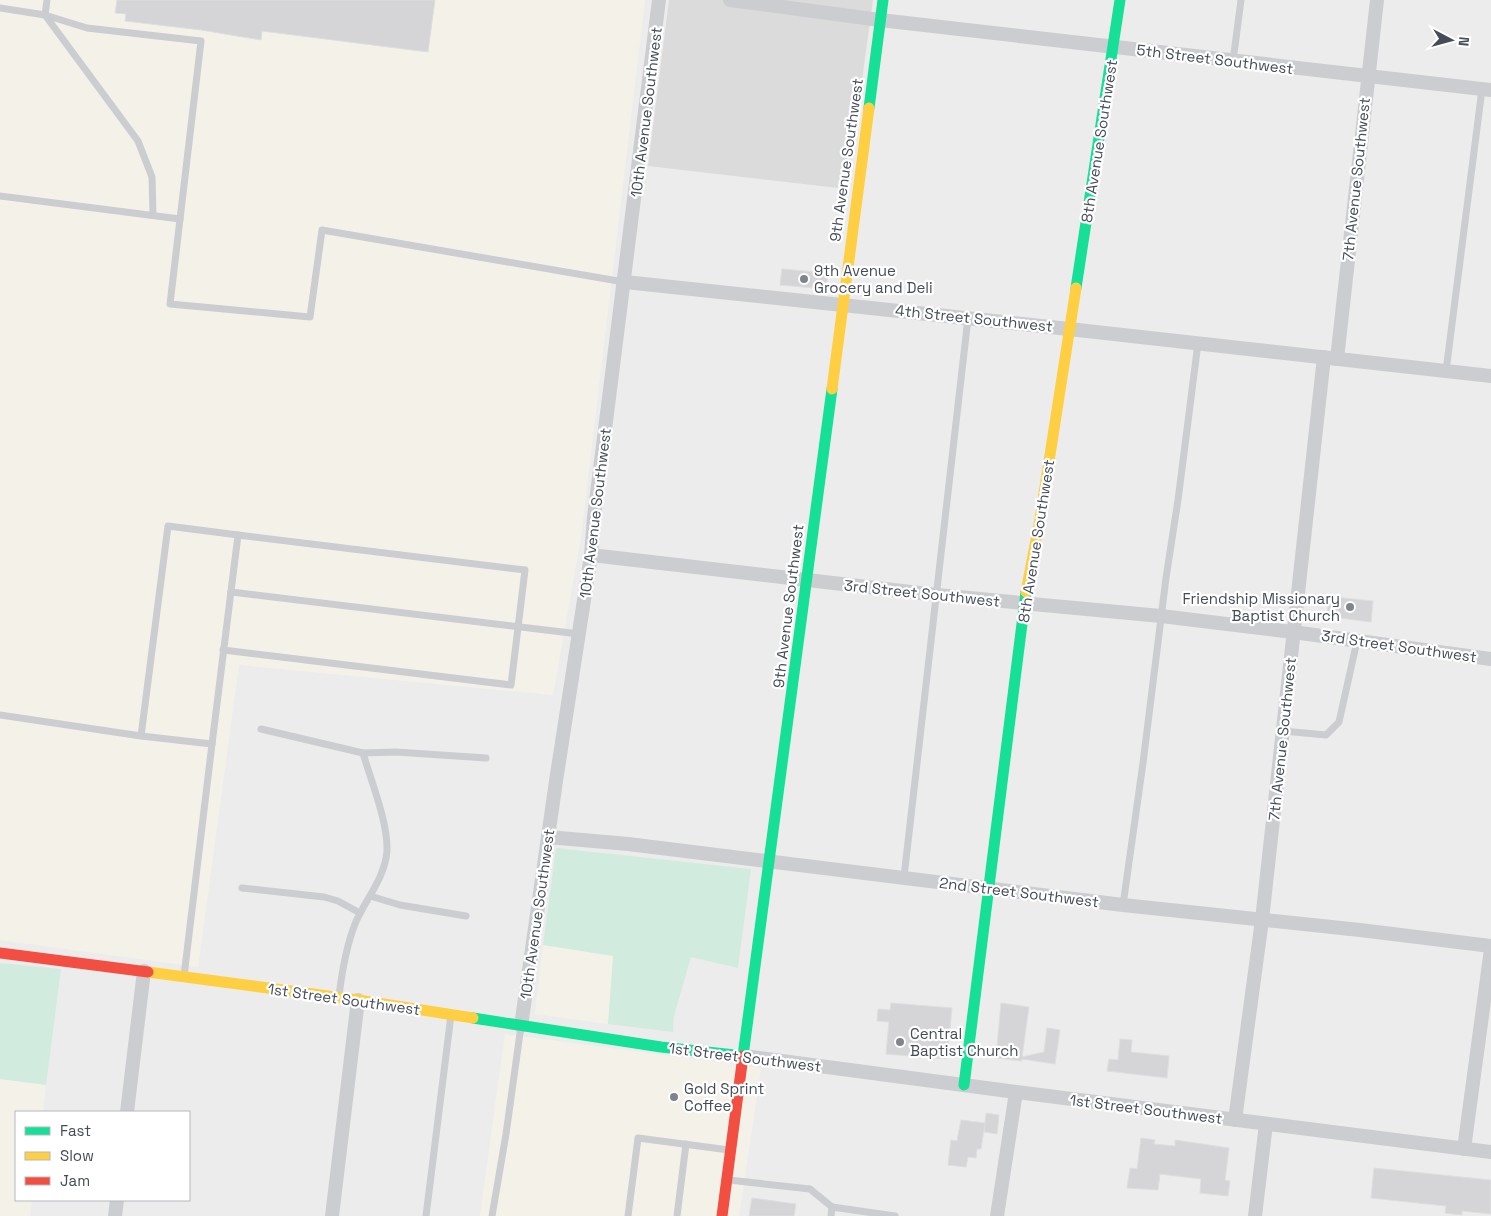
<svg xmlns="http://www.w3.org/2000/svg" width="1491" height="1216" viewBox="0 0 1491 1216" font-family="'Space Grotesk',sans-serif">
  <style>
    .commercial { fill: #f4f2e8 }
    .education { fill: #dbdbdc }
    .green { fill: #d1ebdf }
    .building { fill: #d5d4d7; stroke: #dededf }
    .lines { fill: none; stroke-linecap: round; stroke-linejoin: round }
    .lane { stroke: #cbcdd0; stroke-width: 7 }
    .street { stroke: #cbcdd0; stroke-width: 14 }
    .fast { stroke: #16e098; stroke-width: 11 }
    .slow { stroke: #ffcf43; stroke-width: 11 }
    .jam { stroke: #f24e42; stroke-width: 11 }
    .poi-dot { fill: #80848c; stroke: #fff; stroke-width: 2 }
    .labels { text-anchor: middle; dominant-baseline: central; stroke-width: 4.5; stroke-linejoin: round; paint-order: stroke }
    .street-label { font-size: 15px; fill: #454c58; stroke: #fff }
    .poi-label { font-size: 15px; fill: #454c58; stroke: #fff; text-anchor: start }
  </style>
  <rect width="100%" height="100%" fill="#edecec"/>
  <g class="commercial">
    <polygon points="0,0 645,0 581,537 553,695 239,665 198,967 0,940"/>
    <polygon points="543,945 614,956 608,1024 535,1014"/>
    <polygon points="505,1034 761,1068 739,1216 480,1216"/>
    <polygon points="0,1079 46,1085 43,1112 16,1112 16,1200 32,1200 30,1216 0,1216"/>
  </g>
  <polygon class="education" points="669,0 873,0 847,189 648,166"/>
  <g class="green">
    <polygon points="556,848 751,869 738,968 691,957 674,1016 673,1032 608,1024 613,956 543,945"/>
    <polygon points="0,963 61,969 46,1085 0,1079"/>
  </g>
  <g class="building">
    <polygon points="117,0 435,0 428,52 262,31 261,40 201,30 125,21 126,14 115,13"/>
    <polygon points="782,269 828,273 826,289 780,285"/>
    <polygon points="1334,597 1373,601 1371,622 1332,617 1332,613 1327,612 1329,601 1334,602"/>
    <polygon points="891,1003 952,1008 947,1059 886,1054 889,1022 877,1021 878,1009 890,1010"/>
    <polygon points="1001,1003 1029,1007 1022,1057 1044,1052 1047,1028 1060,1030 1055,1064 1022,1059 1022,1061 996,1058"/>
    <polygon points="1120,1039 1132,1040 1131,1052 1169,1056 1167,1078 1107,1071 1109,1059 1118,1060"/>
    <polygon points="986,1113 999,1115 997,1134 984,1132"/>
    <polygon points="961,1120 985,1123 981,1149 977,1149 976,1158 968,1157 966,1167 948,1165 951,1140 957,1141"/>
    <polygon points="1141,1138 1155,1140 1154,1144 1175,1146 1175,1140 1229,1148 1225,1180 1230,1181 1228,1196 1200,1193 1201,1179 1160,1174 1158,1190 1127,1188 1130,1168 1137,1169"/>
    <polygon points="1374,1168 1491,1180 1491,1214 1462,1211 1462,1215 1445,1213 1446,1206 1371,1198"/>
    <polygon points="752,1198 796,1204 794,1216 749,1216"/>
  </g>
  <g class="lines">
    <g class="lane">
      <polyline points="47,0 45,15 138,141 152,177 153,215"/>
      <polyline points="0,8 45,15 87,28 201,41 170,304 310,317 322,230 624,282"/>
      <polyline points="1233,61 1241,0"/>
      <polyline points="0,196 180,219"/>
      <polyline points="1446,371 1482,89"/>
      <polyline points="231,592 579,634"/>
      <polyline points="223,650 511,685 525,570 238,535"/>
      <polyline points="0,715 141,736 212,744 238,535 168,526 141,736"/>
      <polyline points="261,729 363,753 396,752 486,758"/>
      <polyline points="1283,731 1326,735 1339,722 1357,641"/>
      <polyline points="904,877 968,318"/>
      <polyline points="242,888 324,897 338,901 360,913"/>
      <polyline points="370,896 400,905 466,916"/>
      <polyline points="1123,905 1143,763 1166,578 1178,500 1198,343"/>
      <polyline points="184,976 212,744"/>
      <path d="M339 996C342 971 346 947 355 924 365 900 385 878 387 851 388 822 371 781 363 753"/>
      <polyline points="729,1180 810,1189 832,1207"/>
      <polyline points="426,1216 451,1015"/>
      <polyline points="492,1216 506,1134 521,1026"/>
      <polyline points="628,1216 638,1138 729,1150"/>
      <polyline points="677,1216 686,1144"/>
      <polyline points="831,1216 832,1207 895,1216"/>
    </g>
    <g class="street">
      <polyline points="730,0 880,20 1491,90"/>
      <polyline points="625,282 1069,329 1491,376"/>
      <polyline points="1337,359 1377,0"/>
      <polyline points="591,555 937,595 1161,616 1293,632 1491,659"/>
      <polyline points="548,837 628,844 1123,905 1360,930 1491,946"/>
      <polyline points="521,1026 556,781 591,555 594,517 659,0"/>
      <polyline points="744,1056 1016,1092 1491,1152"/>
      <polyline points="127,1112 144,971"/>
      <polyline points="1235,1120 1262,920 1324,357"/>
      <polyline points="1464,1149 1491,949"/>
      <polyline points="115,1216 117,1200"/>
      <polyline points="332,1216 358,1000"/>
      <polyline points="997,1216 1016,1092"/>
      <polyline points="1255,1216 1266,1124"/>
    </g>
    <g class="fast">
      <polyline points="869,108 883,0"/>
      <polyline points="1076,288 1120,0"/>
      <polyline points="473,1018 661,1047 744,1056"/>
      <polyline points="743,1056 832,389"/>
      <polyline points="964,1085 1026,592"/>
    </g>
    <g class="slow">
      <polyline points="832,389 869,108"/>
      <polyline points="1026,592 1040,519 1076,288"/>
      <polyline points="148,972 358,1000 473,1018"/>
    </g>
    <g class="jam">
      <polyline points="0,953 148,972"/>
      <polyline points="722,1216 743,1056"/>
    </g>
  </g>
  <g class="poi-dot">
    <circle cx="804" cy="279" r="5"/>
    <circle cx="1350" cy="607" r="5"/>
    <circle cx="900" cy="1042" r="5"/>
    <circle cx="674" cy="1097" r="5"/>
  </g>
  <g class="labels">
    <g class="street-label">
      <text transform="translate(1215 59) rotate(7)">5th Street Southwest</text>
      <text transform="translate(646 112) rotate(-83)">10th Avenue Southwest</text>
      <text transform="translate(1099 141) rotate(-81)">8th Avenue Southwest</text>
      <text transform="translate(846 160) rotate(-82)">9th Avenue Southwest</text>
      <text transform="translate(1356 179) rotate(-84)">7th Avenue Southwest</text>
      <text transform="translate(974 318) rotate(6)">4th Street Southwest</text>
      <text transform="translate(595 513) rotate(-83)">10th Avenue Southwest</text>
      <text transform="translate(1036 541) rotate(-81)">8th Avenue Southwest</text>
      <text transform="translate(922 593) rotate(6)">3rd Street Southwest</text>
      <text transform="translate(788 606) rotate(-83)">9th Avenue Southwest</text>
      <text transform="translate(1399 646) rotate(8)">3rd Street Southwest</text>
      <text transform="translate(1282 739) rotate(-84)">7th Avenue Southwest</text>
      <text transform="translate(1019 892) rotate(7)">2nd Street Southwest</text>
      <text transform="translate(537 914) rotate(-82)">10th Avenue Southwest</text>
      <text transform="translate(344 999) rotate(8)">1st Street Southwest</text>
      <text transform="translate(745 1057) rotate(7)">1st Street Southwest</text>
      <text transform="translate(1146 1109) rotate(7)">1st Street Southwest</text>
    </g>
    <g class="poi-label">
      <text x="814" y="270">9th Avenue<tspan x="814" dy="17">Grocery and Deli</tspan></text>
      <text x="1340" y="598" text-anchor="end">Friendship Missionary<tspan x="1340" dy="17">Baptist Church</tspan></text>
      <text x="910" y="1033">Central<tspan x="910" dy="17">Baptist Church</tspan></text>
      <text x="684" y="1088">Gold Sprint<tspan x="684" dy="17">Coffee</tspan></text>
    </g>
  </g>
  <rect x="15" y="1111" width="175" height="90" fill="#ffffff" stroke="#b5b7bc"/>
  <rect x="25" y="1127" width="25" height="8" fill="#16e098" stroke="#b5b7bc"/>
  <text x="60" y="1136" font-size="15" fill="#454c58">Fast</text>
  <rect x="25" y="1152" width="25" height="8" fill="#ffcf43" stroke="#b5b7bc"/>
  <text x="60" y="1161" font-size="15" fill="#454c58">Slow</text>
  <rect x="25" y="1177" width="25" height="8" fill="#f24e42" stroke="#b5b7bc"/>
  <text x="60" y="1186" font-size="15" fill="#454c58">Jam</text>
  <g transform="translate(1451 40) rotate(96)" stroke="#ffffff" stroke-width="4" paint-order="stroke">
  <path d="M0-4L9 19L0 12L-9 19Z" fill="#454c58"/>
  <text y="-8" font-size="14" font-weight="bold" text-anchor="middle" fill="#454c58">N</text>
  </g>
</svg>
